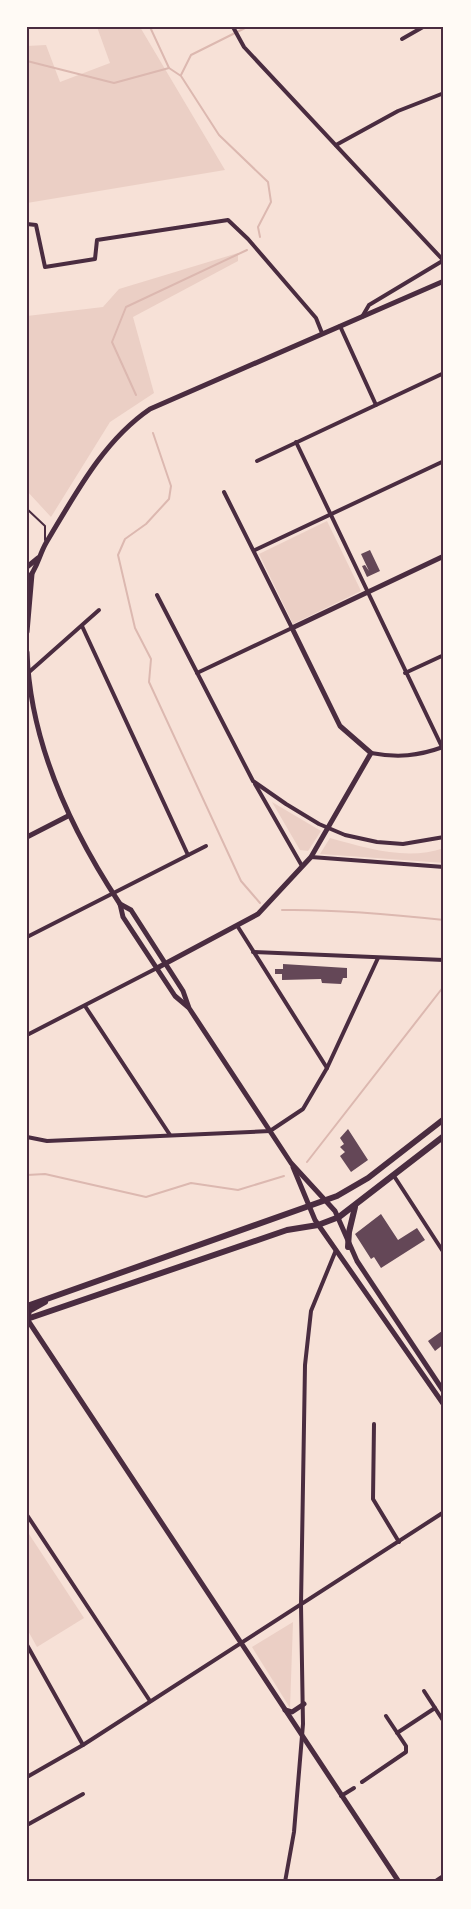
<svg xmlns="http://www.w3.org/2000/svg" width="471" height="1909" viewBox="0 0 471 1909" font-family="'Exo 2',sans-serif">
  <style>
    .green { fill: #ebcfc5 }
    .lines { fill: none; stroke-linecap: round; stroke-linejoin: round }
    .stream { stroke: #dcb8b0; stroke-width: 2 }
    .building { fill: #644757 }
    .service { stroke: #4a2c40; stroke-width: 2 }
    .minor { stroke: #4a2c40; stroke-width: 4 }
    .tertiary { stroke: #4a2c40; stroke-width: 5 }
    .secondary { stroke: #4a2c40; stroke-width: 5 }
    .primary { stroke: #4a2c40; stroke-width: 6 }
    .neatline { fill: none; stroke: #4a2c40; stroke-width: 2 }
  </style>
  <rect width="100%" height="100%" fill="#f7e1d7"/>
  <g class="green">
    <polygon points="97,27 140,27 225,170 27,203 27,46 46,45 60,82 110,63"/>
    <polygon points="238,253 238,261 133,317 154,393 110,422 51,517 27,491 27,316 103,307 119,289"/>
    <polygon points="327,521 361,591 293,624 259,554"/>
    <polygon points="272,802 321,831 308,851 300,850"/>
    <path d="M330 838C366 848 407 861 444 848V863L320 854Z"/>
    <polygon points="27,1531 84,1618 37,1647 27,1629"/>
    <polygon points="293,1622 290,1708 252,1647"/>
  </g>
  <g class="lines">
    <g class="stream">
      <polyline points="150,27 169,68 181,76 219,135 268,182 271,202 258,227 260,237"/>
      <polyline points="27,61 114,83 169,68"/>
      <polyline points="181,75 191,55 247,27"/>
      <polyline points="136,395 112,342 126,307 247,250"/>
      <polyline points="153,433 171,486 169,499 146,524 125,539 118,555 135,628 151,659 149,682 241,881 260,903"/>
      <path d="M282 910C336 909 390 914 444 920"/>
      <polyline points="307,1162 444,986"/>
      <polyline points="27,1175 45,1174 146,1197 191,1183 238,1190 284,1176"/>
    </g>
  </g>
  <g class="building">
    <polygon points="370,550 380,571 367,577 362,566 365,565 369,571 361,554"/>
    <polygon points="283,964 347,968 347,978 343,978 341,984 322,983 321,979 282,980 282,974 275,974 275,969 283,969"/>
    <polygon points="348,1129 368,1160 351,1172 340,1156 345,1152 340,1147 344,1144 340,1138"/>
    <polygon points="381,1214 398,1240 417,1228 425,1240 381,1268 374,1257 371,1259 355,1234"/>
    <polygon points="442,1331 444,1344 435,1351 428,1341"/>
  </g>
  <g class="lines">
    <polyline class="service" points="27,509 45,526 45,540"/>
    <g class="minor">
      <polyline points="233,27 244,47 443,260"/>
      <polyline points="402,39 423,27"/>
      <polyline points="336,145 398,111 444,93"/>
      <polyline points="27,224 36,225 45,267 95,259 97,240 228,220 248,239 316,318 322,333"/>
      <polyline points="362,317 369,305 444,260"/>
      <polyline points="340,326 376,405"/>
      <polyline points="296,442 442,747"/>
      <polyline points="257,461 444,373"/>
      <polyline points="255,550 444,461"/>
      <polyline points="157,595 253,781 286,804 319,824 345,835 377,842 403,844 444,837"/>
      <polyline points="82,626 188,855"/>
      <polyline points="28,673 99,610"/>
      <polyline points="197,673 292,628 224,492"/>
      <polyline points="405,673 444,655"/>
      <path d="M371 753C398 758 418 756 443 747"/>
      <polyline points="255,784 302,866"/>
      <polyline points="311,857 444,867"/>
      <polyline points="238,927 327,1068"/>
      <polyline points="27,937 206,846"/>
      <polyline points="253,952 444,960"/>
      <polyline points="85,1006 170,1135"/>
      <polyline points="27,1035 157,968"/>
      <polyline points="27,1137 47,1141 270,1131 303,1109 327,1068 378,958"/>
      <polyline points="394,1176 444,1253"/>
      <polyline points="374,1424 373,1499 399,1542"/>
      <polyline points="27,1515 150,1701"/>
      <polyline points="27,1645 83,1745"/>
      <polyline points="424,1691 435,1708"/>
      <polyline points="397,1733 435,1708 444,1722"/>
      <polyline points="27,1777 83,1745 444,1512"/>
      <polyline points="362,1782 406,1752 406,1746 386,1716"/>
      <polyline points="341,1796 354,1788"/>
      <polyline points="27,1825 83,1794"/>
      <polyline points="285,1882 294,1832 303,1724 301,1605 305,1365 311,1311 336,1250"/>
    </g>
    <g class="tertiary">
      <polyline points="27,837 68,816"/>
      <polyline points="157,968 258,914 311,857 371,753 340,726 292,628 444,556"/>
      <polyline points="27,1319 399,1882"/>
      <polyline points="285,1710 292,1712 304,1704"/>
      <polyline points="435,1882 444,1876"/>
    </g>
    <g class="secondary">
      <polyline points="27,567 38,558"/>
      <path d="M27 580C37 570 39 555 46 543 75 495 103 441 150 409L444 281"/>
      <polyline points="27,632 32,574"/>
      <path d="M27 652C30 742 71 830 120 904L123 917 175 996 188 1007"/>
      <polyline points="120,904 131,910 183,991 189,1008 291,1163 335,1211 357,1261 444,1392"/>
      <polyline points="293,1167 315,1220 444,1405"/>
    </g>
    <g class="primary">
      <polyline points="348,1247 349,1232 355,1207"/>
      <polyline points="27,1306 337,1196 368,1178 444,1119"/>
      <polyline points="27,1319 287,1230 318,1225 339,1217 444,1136"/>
      <polyline points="27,1319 29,1311 45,1302"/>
    </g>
  </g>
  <rect width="471" height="1909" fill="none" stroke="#fffaf5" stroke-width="57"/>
  <rect x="28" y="28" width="414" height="1852" class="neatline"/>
</svg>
